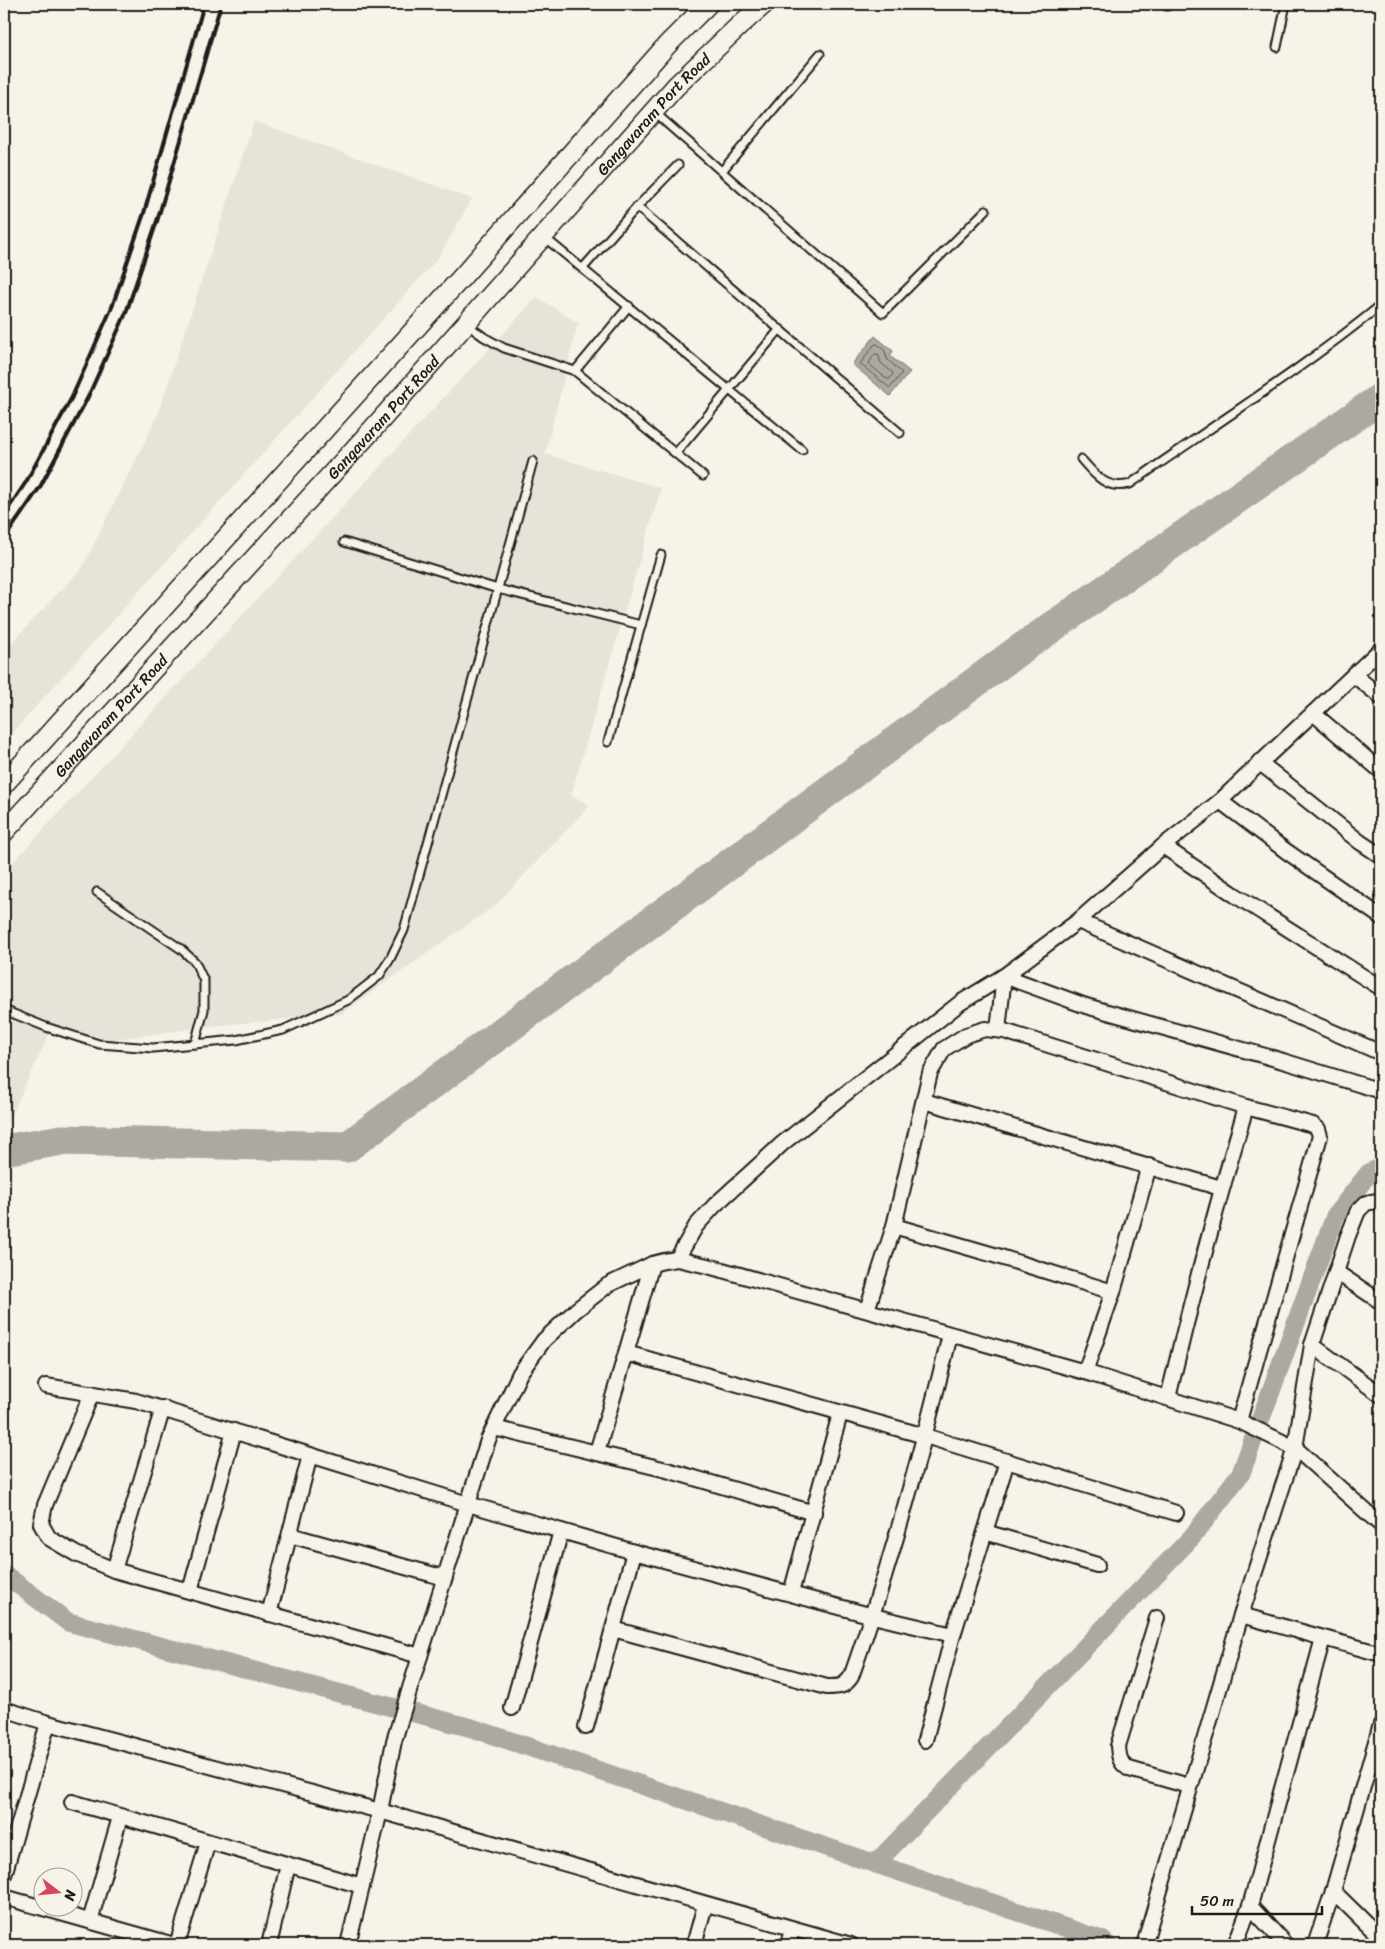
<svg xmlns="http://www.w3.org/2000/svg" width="1385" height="1949" viewBox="0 0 1385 1949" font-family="Sriracha,sans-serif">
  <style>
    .built { fill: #e6e3d9 }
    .water { fill: #aca9a2; stroke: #72716c }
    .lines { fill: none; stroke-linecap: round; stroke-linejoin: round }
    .shore { stroke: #565452; stroke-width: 1 }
    .canal { stroke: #aca9a2; stroke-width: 19 }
    .river { stroke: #aca9a2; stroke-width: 31 }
    .lane-casing { stroke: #1c1c1c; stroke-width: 11 }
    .street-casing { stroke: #1c1c1c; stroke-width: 18 }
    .secondary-casing { stroke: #1c1c1c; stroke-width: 22 }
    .lane { stroke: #f7f3e8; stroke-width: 7 }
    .street { stroke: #f7f3e8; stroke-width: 14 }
    .secondary { stroke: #f7f3e8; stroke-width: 19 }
    .rail { stroke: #1c1c1c; stroke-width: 4 }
    .labels { text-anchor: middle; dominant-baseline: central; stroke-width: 4.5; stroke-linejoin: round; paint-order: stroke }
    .street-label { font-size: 16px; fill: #1c1c1c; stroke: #f7f3e8 }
  </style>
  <rect width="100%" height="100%" fill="#f7f3e8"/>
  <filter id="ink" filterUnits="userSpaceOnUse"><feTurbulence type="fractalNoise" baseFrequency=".02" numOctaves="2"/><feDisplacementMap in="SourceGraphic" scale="10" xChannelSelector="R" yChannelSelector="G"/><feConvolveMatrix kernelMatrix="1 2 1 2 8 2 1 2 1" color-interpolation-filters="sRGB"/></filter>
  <g filter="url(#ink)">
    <g class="built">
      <polygon points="254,121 472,199 438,258 4,742 4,651 82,568 157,417"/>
      <polygon points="537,297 578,323 545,454 661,488 571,795 590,805 497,904 341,1014 212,1026 108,1040 54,1024 4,1131 4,872"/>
    </g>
    <polygon class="water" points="875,336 893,351 890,356 910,372 890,396 852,364"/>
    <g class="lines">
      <g class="shore">
        <polygon points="877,344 885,351 887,359 902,373 890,388 860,364 874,345"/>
        <polygon points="875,354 878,354 881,363 893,373 890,379 887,379 869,364"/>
      </g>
      <g class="canal">
        <polyline points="4,1574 68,1622 472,1728 1102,1940 1108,1945"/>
        <polyline points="875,1864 1192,1537 1241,1473 1335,1216 1369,1173 1381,1167"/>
      </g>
      <polyline class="river" points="4,1150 62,1140 347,1147 1015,653 1381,398"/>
      <defs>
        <g id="lane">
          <polyline points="1167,6 1167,4"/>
          <polyline points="1277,47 1286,4"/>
          <polyline points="654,112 883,313 986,210"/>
          <polyline points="722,171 820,54"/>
          <polyline points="637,207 900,433"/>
          <polyline points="544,237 802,450"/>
          <polyline points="583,268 637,207 678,165"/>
          <polyline points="466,324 484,337 504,348 575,371 703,476"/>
          <polyline points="575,371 629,306"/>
          <polyline points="676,453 780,329"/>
          <path d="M1081 459C1094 474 1107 491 1130 484 1214 425 1301 370 1381 305"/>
          <polyline points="344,542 498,589 641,625"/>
          <polyline points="608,742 661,555"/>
          <polyline points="97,892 181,949 195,962 204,981 204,1010 195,1044"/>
          <polyline points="4,1010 46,1027 99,1044 153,1048 236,1040 283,1030 348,1000 379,976 390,959 404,930 533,461"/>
        </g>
        <g id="street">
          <polyline points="1354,675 1381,697"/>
          <polyline points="1313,713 1381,771"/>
          <polyline points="1259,762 1360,842 1381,856"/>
          <polyline points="1220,801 1286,851 1381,917"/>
          <polyline points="1163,846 1235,895 1381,988"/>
          <polyline points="1078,921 1381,1053"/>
          <polyline points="998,1030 1004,976 1086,1006 1283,1061 1381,1091"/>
          <polyline points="924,1101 1221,1188"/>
          <polyline points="894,1226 994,1255 1113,1292"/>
          <polyline points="677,1259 696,1226 715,1205 783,1143 960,1003 1004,976 1078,921 1163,846 1220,801 1381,649"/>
          <polyline points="1336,1272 1381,1302"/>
          <polyline points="867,1310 894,1226 930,1073 944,1049 966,1035 985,1029 1004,1031 1246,1107 1313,1125 1318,1129 1320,1136 1239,1421"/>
          <polyline points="1312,1345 1381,1395"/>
          <polyline points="626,1353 925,1436 1176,1513"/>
          <polyline points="1085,1372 1113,1292 1149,1166"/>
          <polyline points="46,1386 136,1401 468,1504 634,1552 873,1616 953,1635"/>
          <polyline points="92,1393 45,1505 41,1524 49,1538 76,1554 114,1570 420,1656"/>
          <path d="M1168 1398C1191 1300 1217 1203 1246 1107"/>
          <polyline points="494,1428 667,1470 814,1513"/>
          <polyline points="597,1452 652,1264"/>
          <polyline points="985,1532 1097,1565"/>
          <polyline points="290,1535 445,1578"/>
          <polyline points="114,1570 163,1408"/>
          <polyline points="190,1591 234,1431"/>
          <polyline points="791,1593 840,1414"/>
          <polyline points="269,1614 310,1455"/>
          <polyline points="1241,1615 1381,1654"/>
          <path d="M1157 1618 1118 1746C1119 1757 1119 1762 1129 1769L1189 1786"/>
          <path d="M613 1629 827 1687C839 1687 844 1687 851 1677 891 1565 922 1450 950 1335"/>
          <polyline points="512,1708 561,1531"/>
          <polyline points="4,1709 48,1723 380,1811 851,1945"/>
          <polyline points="586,1727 634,1552"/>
          <polyline points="925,1740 953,1635 1007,1461"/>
          <polyline points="72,1802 362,1886"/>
          <polyline points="4,1875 48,1723"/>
          <polyline points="1333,1891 1381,1938"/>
          <polyline points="4,1897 174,1945"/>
          <polyline points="1250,1906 1286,1945"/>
          <polyline points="90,1921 120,1817"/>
          <polyline points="177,1945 208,1842"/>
          <polyline points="269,1945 288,1865"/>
          <polyline points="348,1945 380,1811 394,1741 410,1688 488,1440 520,1373 544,1340 576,1310 608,1285 652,1264 664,1261 677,1259 708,1266 1085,1372 1239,1421 1295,1448 1381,1525"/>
          <polyline points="694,1945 705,1905"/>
          <polyline points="788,1945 792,1929"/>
          <polyline points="1144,1945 1241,1615 1295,1448 1312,1345 1348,1236 1358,1211 1366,1203 1376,1201 1381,1203"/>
          <polyline points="1235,1945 1250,1906 1323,1638"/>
          <polyline points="1315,1945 1333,1891 1381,1724"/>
        </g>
        <g id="secondary">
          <polyline points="4,784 462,277 667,45 708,4"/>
          <path id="s1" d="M4 832 371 431 676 86 739 26 764 4"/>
        </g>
      </defs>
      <use href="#lane" class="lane-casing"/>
      <use href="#street" class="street-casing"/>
      <use href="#secondary" class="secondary-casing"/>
      <use href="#lane" class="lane"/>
      <use href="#street" class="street"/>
      <use href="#secondary" class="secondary"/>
      <g class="rail">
        <polyline points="4,515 26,482 72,397 112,307 144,213 204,4"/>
        <polyline points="4,539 40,487 87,399 126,313 158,218 221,4"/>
      </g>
    </g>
  </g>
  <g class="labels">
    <g class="street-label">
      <text stroke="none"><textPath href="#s1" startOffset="968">Gangavaram Port Road</textPath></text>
      <text stroke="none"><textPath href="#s1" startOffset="562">Gangavaram Port Road</textPath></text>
      <text stroke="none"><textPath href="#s1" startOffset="158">Gangavaram Port Road</textPath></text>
    </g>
  </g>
  <rect width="1385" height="1949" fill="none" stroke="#f7f3e8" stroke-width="20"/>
  <rect x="10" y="10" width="1365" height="1929" fill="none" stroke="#1c1c1c" stroke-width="2" filter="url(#ink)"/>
  <g transform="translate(58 1892) rotate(106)"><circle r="24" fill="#f7f3e8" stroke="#9f9d96"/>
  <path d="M0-4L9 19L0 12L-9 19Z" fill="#d1495b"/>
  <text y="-8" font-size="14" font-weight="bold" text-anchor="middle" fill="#1c1c1c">N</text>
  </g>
  <path d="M1192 1906v8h130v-8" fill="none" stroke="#1c1c1c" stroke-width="2.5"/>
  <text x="1200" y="1906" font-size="15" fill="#1c1c1c" stroke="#f7f3e8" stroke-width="4" paint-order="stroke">50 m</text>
</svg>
